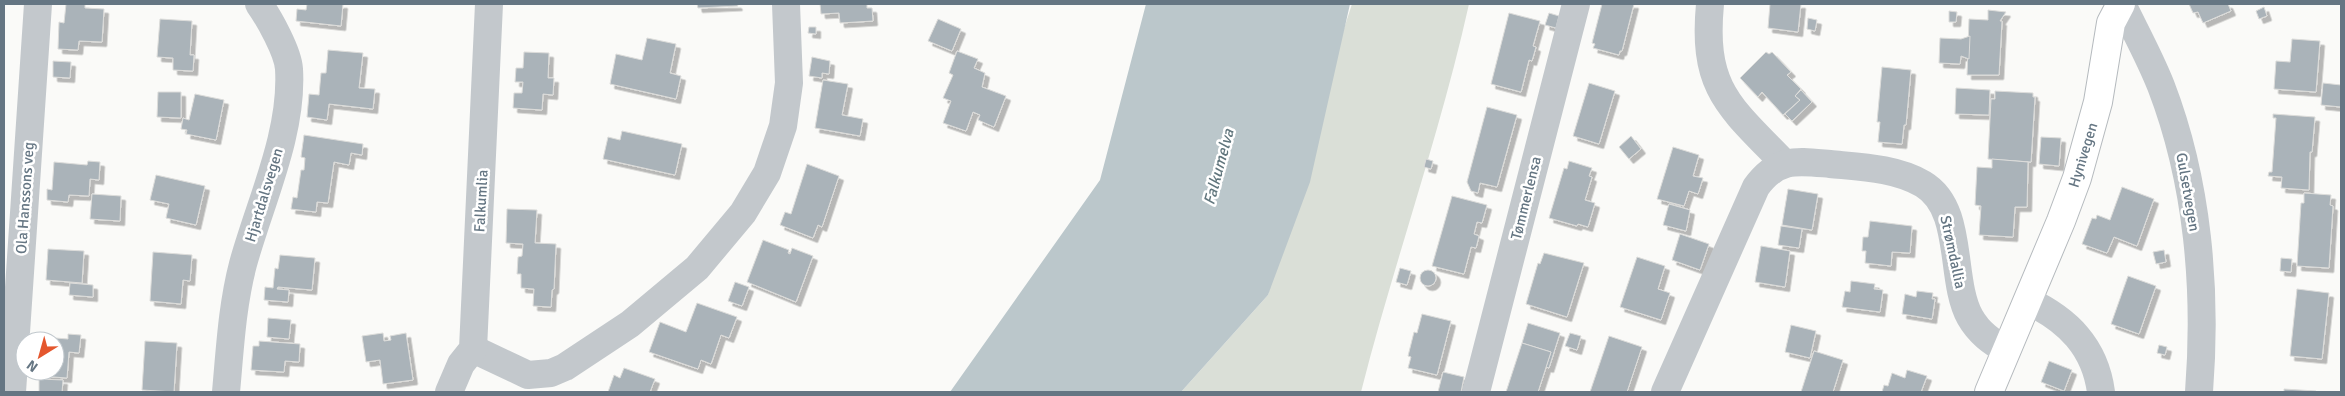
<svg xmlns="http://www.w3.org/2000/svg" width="2345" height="396" viewBox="0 0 2345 396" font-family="Signika,sans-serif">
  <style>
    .green { fill: #dadfd7 }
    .water { fill: #bbc7cb }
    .building { fill: #aab3b9; stroke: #dcdcda; filter: url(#shadow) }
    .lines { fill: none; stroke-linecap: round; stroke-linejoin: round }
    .major-casing { stroke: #b5babe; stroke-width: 30 }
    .minor { stroke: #c3c8cc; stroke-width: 28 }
    .major { stroke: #fff; stroke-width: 28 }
    .labels { text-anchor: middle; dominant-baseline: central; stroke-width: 5; stroke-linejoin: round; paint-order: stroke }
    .street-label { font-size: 15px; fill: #657683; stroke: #fff }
    .water-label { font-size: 16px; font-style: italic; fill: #60757c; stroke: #fff }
  </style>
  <defs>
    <filter id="shadow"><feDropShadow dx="4.5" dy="4.5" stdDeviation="0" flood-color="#0004"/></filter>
  </defs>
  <rect width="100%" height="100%" fill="#fafaf8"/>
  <path class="green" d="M1352 4H1469C1440 135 1394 262 1361 392H1181L1268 295 1300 163Z"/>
  <polygon class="water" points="1146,4 1350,4 1310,182 1268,295 1181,392 950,392 1100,180"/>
  <g class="building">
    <polygon points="66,4 85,4 85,8 104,9 102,42 79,41 78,50 58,49 59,22 64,23"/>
    <polygon points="307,4 343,4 341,26 296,21 297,9 306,10"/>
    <polygon points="697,4 737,4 738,6 698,8"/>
    <polygon points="820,4 867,4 867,8 872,8 873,21 840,23 839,13 821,14"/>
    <polygon points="1602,4 1634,4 1622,51 1620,51 1619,55 1593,48 1595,44 1592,43"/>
    <polygon points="1770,4 1801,4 1798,32 1768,28"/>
    <polygon points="2189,4 2228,4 2231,11 2203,23 2198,12 2193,13"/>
    <polygon points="2264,7 2267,16 2259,19 2256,11"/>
    <polygon points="1988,10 2006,12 2000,21 2002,21 1999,75 1967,75 1969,19 1988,20"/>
    <polygon points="1949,11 1957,12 1956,22 1949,22"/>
    <polygon points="1509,13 1540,21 1533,46 1536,47 1532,61 1529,60 1521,92 1491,84"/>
    <polygon points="1549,13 1559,16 1556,28 1545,25"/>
    <polygon points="1808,18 1817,20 1815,31 1807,29"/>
    <polygon points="160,19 192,21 190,55 194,55 193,71 173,70 173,58 157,57"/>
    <polygon points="938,19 961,29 952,51 928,41"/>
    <polygon points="809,27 816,27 816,34 808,33"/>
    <polygon points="1970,36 1969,59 1961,56 1960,64 1939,63 1940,38 1961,39"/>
    <polygon points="647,38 676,44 670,73 681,76 676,99 610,84 616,54 642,60"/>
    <polygon points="2292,39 2320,41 2316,92 2274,89 2276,61 2290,62"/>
    <polygon points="328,50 363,53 359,88 375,89 373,109 329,104 327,120 307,117 309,94 319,95 321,73 326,73"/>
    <polygon points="957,51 978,59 974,68 985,73 982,87 1006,96 994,127 978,120 980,115 973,112 966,131 943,123 951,101 943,98 953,75 949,73"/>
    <polygon points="524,52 549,53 548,78 554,78 553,95 543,94 542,110 513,108 514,93 522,93 523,82 515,82 516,68 523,68"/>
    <polygon points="1766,52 1769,54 1772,52 1791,72 1787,75 1801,89 1795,96 1800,100 1783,115 1762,92 1758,97 1740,78"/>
    <polygon points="812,57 830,61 829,74 822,73 822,78 809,76"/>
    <polygon points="53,61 71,62 70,78 53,77"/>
    <polygon points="1882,67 1911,70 1906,125 1904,125 1902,144 1878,142 1880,122 1877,122"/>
    <polygon points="823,80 848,84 842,115 863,119 860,136 815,128"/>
    <polygon points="1589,83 1615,91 1599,144 1573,136"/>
    <polygon points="2323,83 2341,85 2341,107 2321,105"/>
    <polygon points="1956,88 1990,90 1989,115 1955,114"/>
    <polygon points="1801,90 1812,102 1792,121 1785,114 1800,100 1795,96"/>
    <polygon points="1995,91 2033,93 2033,97 2035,97 2031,162 1988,159 1991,99 1995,99"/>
    <polygon points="158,92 181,92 181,118 157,117"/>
    <polygon points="195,94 224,100 216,140 186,134 187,130 181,129 183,118 189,120"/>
    <polygon points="1487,107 1517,115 1497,187 1480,183 1478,193 1471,191 1467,182"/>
    <polygon points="2273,114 2315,117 2312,152 2310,152 2309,190 2281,188 2282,177 2268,176 2269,172 2272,172 2276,118 2273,118"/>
    <polygon points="622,131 682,144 675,175 603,159 608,137 620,140"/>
    <polygon points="304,135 363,144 362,155 351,153 349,165 334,162 328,203 317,202 316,212 291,209 293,197 297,198 301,170 304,170 305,158 301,157"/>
    <polygon points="1631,136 1641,149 1629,159 1619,147"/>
    <polygon points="2041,137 2061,138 2059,166 2039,164"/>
    <polygon points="1673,147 1699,155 1693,176 1703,178 1698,194 1689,191 1684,206 1657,199"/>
    <polygon points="1426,159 1433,161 1431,169 1424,167"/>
    <polygon points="1992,159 2028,162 2027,207 2015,207 2013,237 1979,235 1981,206 1975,205 1977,167 1992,168"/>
    <polygon points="88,161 100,162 99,180 90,179 89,196 69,195 68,202 47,200 47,189 52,190 54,162 87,165"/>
    <polygon points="1569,161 1592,168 1589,176 1592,177 1585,200 1595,203 1588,227 1578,224 1577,226 1549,218 1564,168 1567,169"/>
    <polygon points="807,164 839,176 822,227 818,225 813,238 780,225 785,212 791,214"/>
    <polygon points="156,175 205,186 196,225 166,218 169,204 150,200"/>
    <polygon points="2122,187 2154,199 2137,246 2114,237 2107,253 2082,244 2092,218 2096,219 2097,215 2110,220"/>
    <polygon points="1788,189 1818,194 1812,230 1782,225"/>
    <polygon points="2304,193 2331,195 2330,205 2333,206 2329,268 2297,266 2301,203 2304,203"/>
    <polygon points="92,194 121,196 120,221 90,219"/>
    <polygon points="1452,196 1487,205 1482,223 1477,222 1474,234 1479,236 1476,248 1471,247 1464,274 1432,266"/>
    <polygon points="1669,204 1690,210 1686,231 1663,225"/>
    <polygon points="507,209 537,210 535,243 556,244 554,289 552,290 551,307 533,306 534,289 521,288 521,274 517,274 518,257 522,256 523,244 506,243"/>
    <polygon points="1870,221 1912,226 1910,253 1892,252 1891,266 1865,263 1866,251 1862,251 1863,237 1868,237"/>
    <polygon points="1781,226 1802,229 1799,248 1778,245"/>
    <polygon points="1680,234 1709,244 1700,270 1672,260"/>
    <polygon points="763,240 789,250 788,253 790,254 792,248 813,256 796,302 747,282"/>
    <polygon points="1761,246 1790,251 1785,287 1755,282"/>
    <polygon points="48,249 84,251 82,283 46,280"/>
    <polygon points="2164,250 2166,262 2156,264 2153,252"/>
    <polygon points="153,252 192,255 190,281 183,280 181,304 150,301"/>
    <polygon points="1544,253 1584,263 1567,317 1526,304 1538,263 1540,264"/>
    <polygon points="280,255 315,258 312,290 278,287 277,289 289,290 288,302 264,300 265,287 273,288 275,268 278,269"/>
    <polygon points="1637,257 1665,266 1658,289 1670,293 1661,320 1620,307"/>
    <polygon points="2281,258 2292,259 2291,272 2280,271"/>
    <polygon points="1400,268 1411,271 1407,285 1396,282"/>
    <circle cx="1428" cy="278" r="8"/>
    <polygon points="2128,276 2156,286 2139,334 2111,324"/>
    <polygon points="1851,281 1875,284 1874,289 1883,290 1880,312 1842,307 1845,291 1850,292"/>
    <polygon points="735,282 749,287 742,306 728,301"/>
    <polygon points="70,283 93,285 93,297 69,295"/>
    <polygon points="2297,289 2329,293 2322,359 2290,356"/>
    <polygon points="1917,291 1933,293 1932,299 1935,299 1932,319 1902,314 1905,294 1916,297"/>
    <polygon points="697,303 737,317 729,338 721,335 711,364 701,360 698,369 649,352 660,322 686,332"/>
    <polygon points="1422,314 1451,321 1437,375 1408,368 1411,357 1408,356 1414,332 1417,333"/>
    <polygon points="268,318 291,320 289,339 267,337"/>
    <polygon points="1528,323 1560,333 1549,368 1546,367 1551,352 1522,343"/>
    <polygon points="1791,325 1816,331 1810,358 1785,352"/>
    <polygon points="383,333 384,341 391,340 390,336 406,333 413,380 383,384 380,360 366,362 362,336"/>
    <polygon points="1570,333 1581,336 1577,350 1565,346"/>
    <polygon points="68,334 81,335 79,353 69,352 67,378 40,376 40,371 55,371 55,341 43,341 43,337 68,339"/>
    <polygon points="1609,336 1642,347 1627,392 1590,392"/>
    <polygon points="145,341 177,343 174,392 142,390"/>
    <polygon points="259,341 300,344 299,362 285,361 284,372 251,370 253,346 259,346"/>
    <polygon points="1522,343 1551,352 1538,392 1506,392"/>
    <polygon points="2159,345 2167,347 2165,355 2157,353"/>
    <polygon points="1814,351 1843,360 1833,392 1801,392"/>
    <polygon points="2049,361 2072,370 2064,391 2041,382"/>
    <polygon points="624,368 655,379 650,392 608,392 614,375 620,378"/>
    <polygon points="1907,370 1927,376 1921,392 1882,392 1884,385 1888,386 1892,373 1905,378"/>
    <polygon points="1443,372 1464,377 1461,392 1438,392"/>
    <polygon points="39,379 63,380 62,392 39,392"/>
    <polygon points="2284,389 2316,391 2316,392 2284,392"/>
  </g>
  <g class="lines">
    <defs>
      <polyline id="major" points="1989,392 2061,221 2077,178 2098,102 2111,23 2121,4"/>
    </defs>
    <use href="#major" class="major-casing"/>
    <g class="minor">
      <path d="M1710 4C1702 89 1729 106 1784 163"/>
      <path d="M2122 4C2135 31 2150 58 2161 86 2198 182 2207 290 2199 392"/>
      <path d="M2028 301C2068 320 2095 347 2101 392"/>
      <polyline points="473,349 528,375 551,373 565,367 630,324 697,268 743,213 767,173 783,126 789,83 786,4"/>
      <polyline points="12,392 38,4"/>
      <path d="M226 392C230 349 232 306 243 264 260 202 293 134 289 69 288 52 269 18 259 4"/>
      <polyline points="449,392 461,364 473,349 489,4"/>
      <polyline points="1476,392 1576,4"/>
      <path d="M1665 392 1756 187C1778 157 1797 161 1830 164 1861 167 1896 168 1923 184 1965 209 1949 279 1970 317 1979 333 1992 342 2006 350"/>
    </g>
    <use href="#major" class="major"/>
  </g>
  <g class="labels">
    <g class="street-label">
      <text transform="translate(2083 155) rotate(-73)">Hynivegen</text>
      <text transform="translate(2188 192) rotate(80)">Gulsetvegen</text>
      <text transform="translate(264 195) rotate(-73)">Hjartdalsvegen</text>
      <text transform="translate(25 198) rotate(-86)">Ola Hanssons veg</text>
      <text transform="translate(1526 198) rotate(-76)">Tømmerlensa</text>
      <text transform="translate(481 201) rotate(-87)">Falkumlia</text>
      <text transform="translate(1953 252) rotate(78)">Strømdallia</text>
    </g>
    <g class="water-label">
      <text transform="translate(1219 167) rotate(-75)">Falkumelva</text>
    </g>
  </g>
  <rect width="2345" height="396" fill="none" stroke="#657683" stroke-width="10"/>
  <g transform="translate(40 356) rotate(217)"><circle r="24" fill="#ffffff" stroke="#c1c8cd"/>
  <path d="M0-4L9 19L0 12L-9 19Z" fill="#e4572e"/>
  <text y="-8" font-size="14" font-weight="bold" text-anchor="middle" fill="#657683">N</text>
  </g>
</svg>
